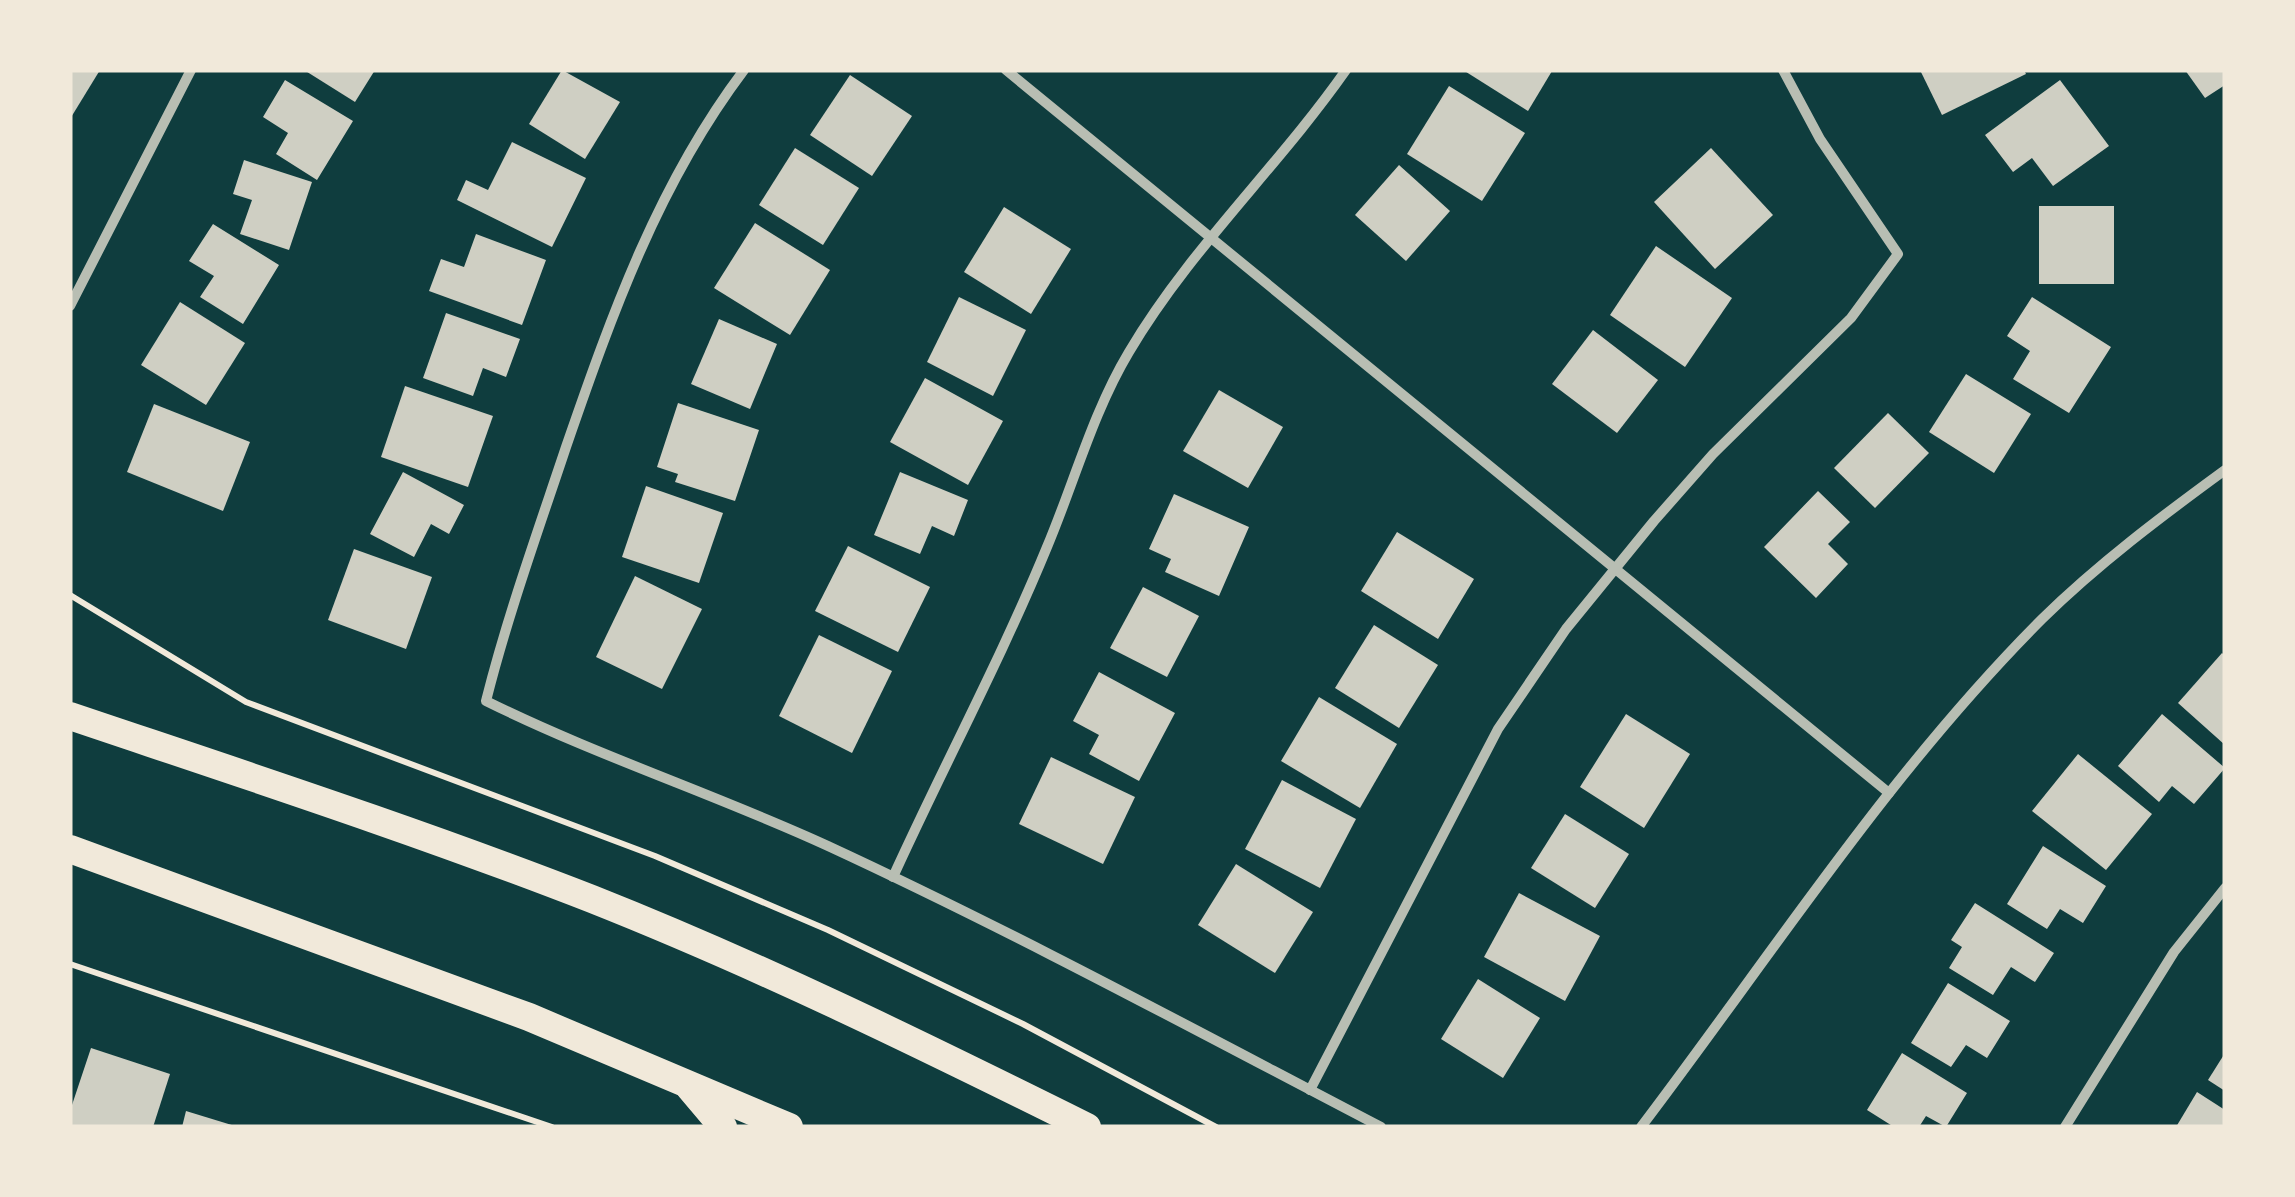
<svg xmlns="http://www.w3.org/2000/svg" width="2295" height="1197" viewBox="0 0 2295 1197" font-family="'Work Sans',sans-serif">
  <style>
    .building { fill: #cfcfc3 }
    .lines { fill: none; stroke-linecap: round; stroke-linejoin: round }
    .path { stroke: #f1e9da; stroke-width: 6 }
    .minor { stroke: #b8beb3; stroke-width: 10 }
    .trunk { stroke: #f1e9da; stroke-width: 28 }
  </style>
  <rect width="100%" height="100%" fill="#0f3d3e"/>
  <g class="building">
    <polygon points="70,70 100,70 70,119"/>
    <polygon points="304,70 375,70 355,102"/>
    <polygon points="562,70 620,102 585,159 529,124"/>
    <polygon points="1463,70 1550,70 1552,71 1528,111"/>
    <polygon points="1920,70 2024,70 2026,74 1942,115"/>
    <polygon points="2185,70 2225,70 2225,85 2205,98"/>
    <polygon points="850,75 912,116 872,176 810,135"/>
    <polygon points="285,80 353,121 317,180 276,154 288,133 263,117"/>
    <polygon points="2060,80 2109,146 2053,186 2032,158 2013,172 1985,135"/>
    <polygon points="1449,86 1525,133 1482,201 1407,154"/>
    <polygon points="512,142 586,178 552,247 457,200 466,180 488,190"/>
    <polygon points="795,148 859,188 823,245 759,205"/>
    <polygon points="1711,148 1773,215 1715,269 1654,202"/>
    <polygon points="244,160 312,182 289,250 240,234 252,200 233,194"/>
    <polygon points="1399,165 1450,211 1406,261 1355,215"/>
    <rect x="2039" y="206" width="75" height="78"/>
    <polygon points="1004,207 1071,249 1031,314 964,272"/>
    <polygon points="755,223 830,270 790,335 714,288"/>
    <polygon points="213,224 279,265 243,324 200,297 214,276 189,261"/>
    <polygon points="476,234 546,260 522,325 429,291 441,259 464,267"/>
    <polygon points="1656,246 1732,298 1685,367 1610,315"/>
    <polygon points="959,297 1026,330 993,396 927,362"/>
    <polygon points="2032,297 2111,347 2069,413 2013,379 2030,351 2007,336"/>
    <polygon points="180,302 245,343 206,405 141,365"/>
    <polygon points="446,313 520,339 506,377 483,368 473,396 423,378"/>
    <polygon points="719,319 777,344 750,409 691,384"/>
    <polygon points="1593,330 1658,380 1617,433 1552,384"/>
    <polygon points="1966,374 2031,414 1994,473 1929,432"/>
    <polygon points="925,378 1003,421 968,485 890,442"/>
    <polygon points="405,386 493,416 468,487 381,457"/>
    <polygon points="1219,390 1283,427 1248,488 1183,451"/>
    <polygon points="678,403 759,430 735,501 675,482 678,474 657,467"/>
    <polygon points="154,404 250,442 223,511 127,472"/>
    <polygon points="1888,413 1929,453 1875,508 1834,468"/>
    <polygon points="403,472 464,505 449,534 431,524 414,557 370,534"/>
    <polygon points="900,472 968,500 954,536 932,526 920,554 874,535"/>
    <polygon points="646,486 723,513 699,583 622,557"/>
    <polygon points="1818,491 1850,522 1828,544 1848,564 1816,598 1764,547"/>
    <polygon points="1174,494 1249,527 1219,596 1165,572 1171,559 1149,549"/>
    <polygon points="1397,532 1474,579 1438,639 1361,591"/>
    <polygon points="848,546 930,587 898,652 815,611"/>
    <polygon points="354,549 432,577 406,649 328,620"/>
    <polygon points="635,576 702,609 662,689 596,657"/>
    <polygon points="1143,587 1199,616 1167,677 1110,648"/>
    <polygon points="1374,625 1438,665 1399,728 1335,688"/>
    <polygon points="819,635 892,671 852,753 779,716"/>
    <polygon points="2222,653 2225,656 2225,745 2178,703"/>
    <polygon points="1099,672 1175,713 1139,781 1089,754 1099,735 1073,721"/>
    <polygon points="1319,697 1397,744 1360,808 1281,761"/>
    <polygon points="1626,714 1690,754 1644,828 1580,787"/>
    <polygon points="2162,714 2225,768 2194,804 2172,786 2159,802 2118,766"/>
    <polygon points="2078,754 2152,814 2106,870 2032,811"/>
    <polygon points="1051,757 1135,797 1103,864 1019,824"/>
    <polygon points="1282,780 1356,819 1320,888 1245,849"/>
    <polygon points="1565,814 1629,854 1595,908 1531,868"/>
    <polygon points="2043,846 2106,886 2083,923 2060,909 2047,929 2007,904"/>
    <polygon points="1236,864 1313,912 1275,973 1198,925"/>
    <polygon points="1519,893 1600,936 1565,1001 1484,957"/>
    <polygon points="1975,903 2054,953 2035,982 2011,967 1993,995 1949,968 1962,947 1951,940"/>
    <polygon points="1478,979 1540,1018 1503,1078 1441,1039"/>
    <polygon points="1948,983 2010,1021 1987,1058 1966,1045 1951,1067 1911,1043"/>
    <polygon points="91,1048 170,1074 153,1127 70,1127 70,1111"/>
    <polygon points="1902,1053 1967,1093 1946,1127 1926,1116 1919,1127 1894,1127 1867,1110"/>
    <polygon points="2225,1053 2225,1091 2208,1080"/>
    <polygon points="2197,1092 2225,1110 2225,1127 2176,1127"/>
    <polygon points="186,1111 235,1126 234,1127 182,1127"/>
  </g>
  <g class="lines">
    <g class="path">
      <polyline points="70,595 246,702 655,856 828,930 1023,1024 1216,1127"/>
      <polyline points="70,964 552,1127"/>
    </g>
    <g class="minor">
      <path d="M744 70C658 184 612 314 566 447 538 531 508 614 486 701 597 756 715 794 828 846 1016 933 1197 1031 1381 1127"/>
      <polyline points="1006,70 1889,793"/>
      <polyline points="70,306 191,70"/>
      <path d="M893 877C943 767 1001 659 1047 547 1074 483 1093 412 1129 352 1189 250 1278 167 1346 70"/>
      <polyline points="1310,1090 1498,729 1566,629 1654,521 1713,454 1851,318 1898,254 1820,139 1783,70"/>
      <path d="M1641 1127C1771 956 1889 772 2042 619 2098 564 2162 516 2225 470"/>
      <polyline points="2065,1127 2174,952 2225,888"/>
    </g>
    <g class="trunk">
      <path d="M70 716C245 775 420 832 592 899 761 966 924 1046 1087 1127"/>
      <polyline points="70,849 529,1017 789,1127"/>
      <polyline points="690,1088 723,1127"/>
    </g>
  </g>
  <rect width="2295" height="1197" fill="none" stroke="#f1e9da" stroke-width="145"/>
</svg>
